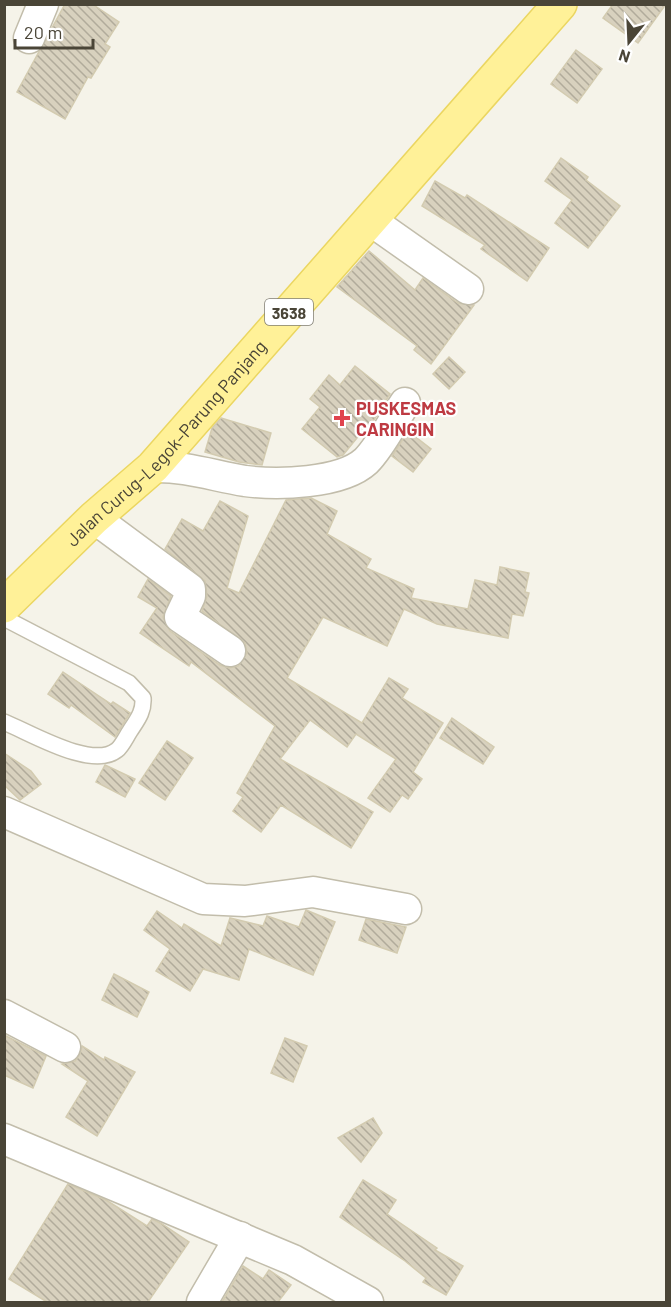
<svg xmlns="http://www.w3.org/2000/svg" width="671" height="1307" viewBox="0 0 671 1307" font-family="Barlow,sans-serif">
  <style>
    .building { fill: url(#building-back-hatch); stroke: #d3cbb0; stroke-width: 1.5 }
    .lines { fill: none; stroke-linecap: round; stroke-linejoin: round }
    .lane-casing { stroke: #c2bdab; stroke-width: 18 }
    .street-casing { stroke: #c2bdab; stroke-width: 33 }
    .primary-casing { stroke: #ebd661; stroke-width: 36 }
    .lane { stroke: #fff; stroke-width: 15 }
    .street { stroke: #fff; stroke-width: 30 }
    .primary { stroke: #fff198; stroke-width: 33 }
    .health-dot { fill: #e0444e; stroke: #fff; stroke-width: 2 }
    .labels { text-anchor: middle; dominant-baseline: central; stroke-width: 4.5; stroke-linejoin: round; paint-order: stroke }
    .shield { fill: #fff; stroke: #807d73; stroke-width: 1.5 }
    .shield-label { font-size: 16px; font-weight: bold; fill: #4a4537 }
    .health-label { font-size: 18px; font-weight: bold; fill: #be3a42; stroke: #fff; text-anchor: start }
    .street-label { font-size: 18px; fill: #4a4537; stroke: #fff }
  </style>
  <defs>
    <pattern id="building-back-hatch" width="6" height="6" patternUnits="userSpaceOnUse" patternTransform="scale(1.5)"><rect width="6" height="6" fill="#d8d1be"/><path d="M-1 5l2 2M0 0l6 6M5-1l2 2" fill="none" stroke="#b1ab9b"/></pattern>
  </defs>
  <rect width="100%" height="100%" fill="#f5f3e9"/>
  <g class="building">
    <polygon points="65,4 92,4 119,22 105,44 110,47 91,78 88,77 65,119 17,92"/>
    <polygon points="613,4 666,4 638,43 603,18"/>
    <polygon points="576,50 602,69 577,103 551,84"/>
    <polygon points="561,158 588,177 586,180 620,206 588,248 555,223 572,200 545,181"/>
    <polygon points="435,181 465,198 467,195 549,248 527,281 481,249 485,245 422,206"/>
    <polygon points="369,251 415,290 423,278 458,303 474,305 431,364 414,350 417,346 337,287"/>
    <polygon points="449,357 465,372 449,389 433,374"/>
    <polygon points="355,366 390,394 364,436 361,433 343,455 337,457 302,429 320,407 310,399 329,375 340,385"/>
    <polygon points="221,418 271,433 262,465 239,462 205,452 212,428"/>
    <polygon points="408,431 431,449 413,472 392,456"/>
    <polygon points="311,498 337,511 327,534 371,559 366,568 414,589 411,598 468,609 475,580 497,585 500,567 529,573 525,592 529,593 523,616 512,614 508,638 437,624 404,609 387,646 323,617 287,678 362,723 389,678 408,689 402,698 443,723 413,772 422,779 408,799 402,795 390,812 368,798 396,759 356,734 347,747 310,720 280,759 373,812 351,848 281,805 261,832 233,811 243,797 237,793 275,726 191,662 189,666 140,633 157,608 138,597 148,579 171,596 163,617 170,631 220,665 229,668 238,666 247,653 245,643 202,611 207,596 205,581 165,549 182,519 203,531 220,501 248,516 227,588 239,593 286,500"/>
    <polygon points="63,672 111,704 113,702 130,713 115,737 71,705 69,708 48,694"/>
    <polygon points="452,718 494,747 483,764 440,738"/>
    <polygon points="167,741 193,758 165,800 139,783"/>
    <polygon points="4,753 31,771 41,784 20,800 4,785"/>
    <polygon points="105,765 135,779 125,797 96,782"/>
    <polygon points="306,910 335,922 313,975 249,949 239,980 203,969 190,991 156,971 170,949 144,930 157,911 182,928 184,924 221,946 230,918 263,926 267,916 299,927"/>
    <polygon points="366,919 406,927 397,953 359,940"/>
    <polygon points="114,974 149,992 137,1017 102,1000"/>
    <polygon points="4,1035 46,1056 33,1088 4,1075"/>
    <polygon points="285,1038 307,1046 293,1082 271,1073"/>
    <polygon points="82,1046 104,1060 105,1057 135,1072 97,1136 66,1117 88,1081 62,1064 75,1061 80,1054"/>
    <polygon points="373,1118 382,1133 361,1162 338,1138"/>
    <polygon points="363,1180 396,1200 387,1214 437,1248 435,1250 463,1266 446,1295 423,1282 426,1278 405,1261 340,1217"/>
    <polygon points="68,1184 106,1200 147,1226 152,1219 162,1224 189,1242 148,1302 47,1302 9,1279"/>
    <polygon points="243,1266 263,1279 269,1270 291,1285 278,1302 222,1302"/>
  </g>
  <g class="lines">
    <defs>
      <path id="lane" d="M4 618 129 683 143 698C144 712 137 720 130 731 126 737 122 746 117 750 92 770 31 733 4 722"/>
      <g id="street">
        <polyline points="29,38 43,4"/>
        <polyline points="370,220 468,289"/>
        <path d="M153 467C185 466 214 476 245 481 277 485 341 484 366 461 381 446 393 421 405 403"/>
        <polyline points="94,518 190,589 190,596 180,617 230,651"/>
        <polyline points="4,812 203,899 245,901 313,892 406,909"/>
        <polyline points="4,1015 65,1047"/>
        <polyline points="4,1139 293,1260 368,1302"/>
        <polyline points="202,1302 240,1237"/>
      </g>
      <g id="primary">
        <path id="s1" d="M4 606 94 518 153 467 560 4"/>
      </g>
    </defs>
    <use href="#lane" class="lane-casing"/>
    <use href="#street" class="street-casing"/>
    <use href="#primary" class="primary-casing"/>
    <use href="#lane" class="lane"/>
    <use href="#street" class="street"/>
    <use href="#primary" class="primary"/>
  </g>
  <path class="health-dot" d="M339 409h6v6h6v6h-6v6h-6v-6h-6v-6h6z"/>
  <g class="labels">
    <rect class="shield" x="265" y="299" width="48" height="26" rx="4.5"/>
    <g class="shield-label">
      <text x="289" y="312">3638</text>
    </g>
    <g class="health-label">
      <text x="356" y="408">PUSKESMAS<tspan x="356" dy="21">CARINGIN</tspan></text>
    </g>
    <g class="street-label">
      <text stroke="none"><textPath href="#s1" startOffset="230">Jalan Curug–Legok–Parung Panjang</textPath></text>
    </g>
  </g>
  <rect width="671" height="1307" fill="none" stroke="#4a4537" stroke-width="12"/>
  <g transform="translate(629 42) rotate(198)" stroke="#ffffff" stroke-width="4.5" paint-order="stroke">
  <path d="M0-4.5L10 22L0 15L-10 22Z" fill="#4a4537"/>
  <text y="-9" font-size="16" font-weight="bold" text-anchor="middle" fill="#4a4537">N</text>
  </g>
  <path d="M15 39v9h78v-9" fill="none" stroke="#4a4537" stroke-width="3"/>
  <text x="24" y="39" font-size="18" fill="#4a4537" stroke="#ffffff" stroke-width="4.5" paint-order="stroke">20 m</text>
</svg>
